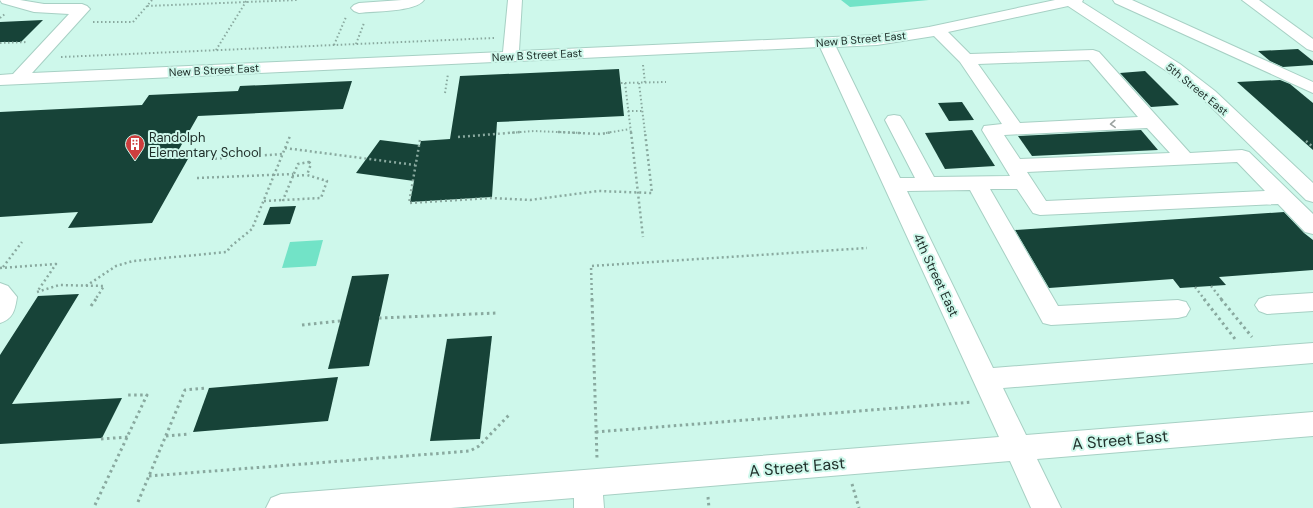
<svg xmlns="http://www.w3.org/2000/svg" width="1313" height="508" viewBox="0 0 1313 508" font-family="'DM Sans',sans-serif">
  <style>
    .green { fill: #72e3c7 }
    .building { fill: #174338 }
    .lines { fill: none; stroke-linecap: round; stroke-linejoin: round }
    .minor-casing { stroke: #a7d0c4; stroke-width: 2 }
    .path-far2 { stroke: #89a99f; stroke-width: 2; stroke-dasharray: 1.5 2.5; stroke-linecap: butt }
    .path-far1 { stroke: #89a99f; stroke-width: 2.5; stroke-dasharray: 2 3; stroke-linecap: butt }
    .path { stroke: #89a99f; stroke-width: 3; stroke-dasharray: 2.5 3.5; stroke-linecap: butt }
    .minor { fill: #fff; fill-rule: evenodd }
    .oneway { stroke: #9ba2a0 }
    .labels { text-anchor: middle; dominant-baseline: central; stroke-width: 4; stroke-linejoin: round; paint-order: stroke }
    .far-street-label { font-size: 11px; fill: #20302b; stroke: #cef8eb }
    .poi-label { font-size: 13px; fill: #20302b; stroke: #cef8eb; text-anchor: start }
    .street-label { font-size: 13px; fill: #20302b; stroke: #cef8eb }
    .near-street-label { font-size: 16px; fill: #20302b; stroke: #cef8eb }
  </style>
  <rect width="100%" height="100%" fill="#cef8eb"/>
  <g class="green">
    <polygon points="841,0 929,0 850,7"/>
    <polygon points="323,240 316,266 282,268 290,242"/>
  </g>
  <g class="building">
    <polygon points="43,20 21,42 0,42 0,22"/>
    <polygon points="1298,49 1313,61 1313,65 1283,67 1270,61 1258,51"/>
    <polygon points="619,69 624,116 497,122 492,197 410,202 414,181 356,173 380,140 420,145 421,141 450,139 460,76"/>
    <polygon points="1145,71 1179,105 1151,107 1120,73"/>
    <polygon points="1280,80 1290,84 1313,103 1313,150 1237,82"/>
    <polygon points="352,81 343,109 198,116 178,151 193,150 152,223 68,228 78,212 0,217 0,112 142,105 149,95 238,91 240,86"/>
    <polygon points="962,102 974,120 949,121 938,103"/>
    <polygon points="972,130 995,166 945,169 925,133"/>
    <polygon points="1141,130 1158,150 1032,156 1018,136"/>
    <polygon points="296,206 290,224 263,225 270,207"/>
    <polygon points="1284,212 1304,233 1313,240 1313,270 1219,277 1226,285 1180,288 1173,279 1049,288 1015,230"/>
    <polygon points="389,274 369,366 328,369 352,276"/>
    <polygon points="79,294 12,404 122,398 102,438 0,444 0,355 38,296"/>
    <polygon points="492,336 480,439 430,441 447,339"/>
    <polygon points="338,377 328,421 193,432 209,388"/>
  </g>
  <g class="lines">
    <defs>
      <g id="minor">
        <path d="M0 0H20L44 4H82L87 6 90 9 32 73 503 52 508 0H522L519 51 877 35 929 27 1055 0H1083L1082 2 1180 64 1215 91 1313 183V202L1306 200 1203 99 1168 72 1068 6 948 32 970 54 1093 50 1099 52 1190 153 1242 150 1249 152 1313 214V234L1305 232 1278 204 1040 215 1033 213 1017 189H990L1058 306 1178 300 1186 302 1190 309 1186 316 1178 318 1051 325 1043 323 970 190 907 191 993 368 1313 343V363L1003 388 1026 435 1313 412V436L1037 459 1061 508H1031L1010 461 603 495 604 508H574V498L451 508H266L271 498 281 494 999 437 820 47 0 85V75L13 74 69 14 34 12 2 3ZM934 36 960 62 1002 124 984 126 982 130 1010 176 934 177 903 120 900 116 894 115 888 116 885 120 915 178H900L836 47 877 45ZM1089 60 1138 117 1020 123 978 64ZM1147 128 1170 153 1020 159 1004 135ZM1237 162 1265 191 1046 201 1027 172Z"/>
        <path d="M402 0H424C416 12 374 11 359 13L354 11 351 8 354 5 359 3Z"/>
        <polygon points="1113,0 1132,0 1313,82 1313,93 1115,3"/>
        <polygon points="1242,0 1259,0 1313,39 1313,51 1307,49"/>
        <path d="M0 283 8 286 17 297C15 310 13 319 0 323Z"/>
        <polygon points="1313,293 1313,311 1267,314 1259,311 1255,305 1259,299 1267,296"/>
      </g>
    </defs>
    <use href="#minor" class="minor-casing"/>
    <g class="path-far2">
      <polyline points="152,0 147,6 297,0"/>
      <polyline points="0,18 5,14"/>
      <polyline points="93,22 133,22 147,6"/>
      <polyline points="0,43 28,42"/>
      <polyline points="356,44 364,23"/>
      <polyline points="334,45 346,17"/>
      <polyline points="216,50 247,0"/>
      <polyline points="61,57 494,38"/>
      <polyline points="643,65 645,83"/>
      <polyline points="621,83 666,82"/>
      <polyline points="625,83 631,133"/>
      <polyline points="639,83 645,133"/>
      <polyline points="445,93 448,74"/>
      <polyline points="628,111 642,111"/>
      <polyline points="508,133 534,131 581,133"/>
      <polyline points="606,133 630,129"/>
    </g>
    <g class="path-far1">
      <polyline points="558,132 601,134 612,132"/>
      <polyline points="631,132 643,237"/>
      <polyline points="458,137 520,132"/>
      <polyline points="420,140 409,203 491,198 530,200 598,191 652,193 645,132"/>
      <polyline points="1306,141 1313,147"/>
      <polyline points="285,148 415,165"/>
      <polyline points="210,159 283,154"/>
      <polygon points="309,162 311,164 307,175 327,181 321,198 283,200 298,164"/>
      <polyline points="292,176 307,175"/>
      <polyline points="197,178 293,174"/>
      <polyline points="264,201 283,200"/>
      <polyline points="3,267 22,242"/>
      <polyline points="0,268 56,264 37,292"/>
      <polyline points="86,286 116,266 133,261 227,252 230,247 252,229 290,136"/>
      <polyline points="1211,286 1222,300"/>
      <polyline points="1195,287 1205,300"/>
      <polyline points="37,292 59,285 104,286 95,300"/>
      <polyline points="592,300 591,266 867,248"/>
    </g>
    <g class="path">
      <polyline points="592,299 597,459"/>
      <polyline points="1204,299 1235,339"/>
      <polyline points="1221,299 1252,337"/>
      <polyline points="91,306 96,299"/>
      <polyline points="379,318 498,313"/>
      <polyline points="302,325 340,321"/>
      <polyline points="596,432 972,402"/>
      <polyline points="166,436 190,434"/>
      <polyline points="101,439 128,437"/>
      <polyline points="149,476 470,451 479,446 509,415"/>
      <polyline points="852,484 859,508"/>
      <polyline points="708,497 709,508"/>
      <polyline points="138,502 185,390 207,388"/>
      <polyline points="95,505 147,395 125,395"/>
    </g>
    <use href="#minor" class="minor"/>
  </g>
  <defs><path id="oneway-chevron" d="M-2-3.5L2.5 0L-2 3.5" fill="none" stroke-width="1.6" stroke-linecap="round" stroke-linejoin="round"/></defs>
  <use class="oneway" href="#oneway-chevron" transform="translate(1113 124) rotate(177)"/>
  <defs>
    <symbol id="building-pin" viewBox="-11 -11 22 30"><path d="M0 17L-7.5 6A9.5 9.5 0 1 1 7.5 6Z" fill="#cd3e3e" stroke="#cef8eb"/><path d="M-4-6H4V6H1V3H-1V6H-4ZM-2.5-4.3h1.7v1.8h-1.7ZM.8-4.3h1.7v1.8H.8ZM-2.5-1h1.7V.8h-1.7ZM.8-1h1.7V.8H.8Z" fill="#fff"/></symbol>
  </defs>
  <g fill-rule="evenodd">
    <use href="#building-pin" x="124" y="133" width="22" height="30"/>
  </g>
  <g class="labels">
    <g class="far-street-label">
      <text transform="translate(861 39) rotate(-5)">New B Street East</text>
      <text transform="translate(537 55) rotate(-3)">New B Street East</text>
      <text transform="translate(214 70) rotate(-3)">New B Street East</text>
      <text transform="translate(1197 89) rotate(39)">5th Street East</text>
    </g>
    <g class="poi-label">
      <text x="149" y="137">Randolph<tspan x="149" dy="15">Elementary School</tspan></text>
    </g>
    <g class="street-label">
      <text transform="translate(936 275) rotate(65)">4th Street East</text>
    </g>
    <g class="near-street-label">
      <text transform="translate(1120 440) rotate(-5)">A Street East</text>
      <text transform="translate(797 467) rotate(-5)">A Street East</text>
    </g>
  </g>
</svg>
